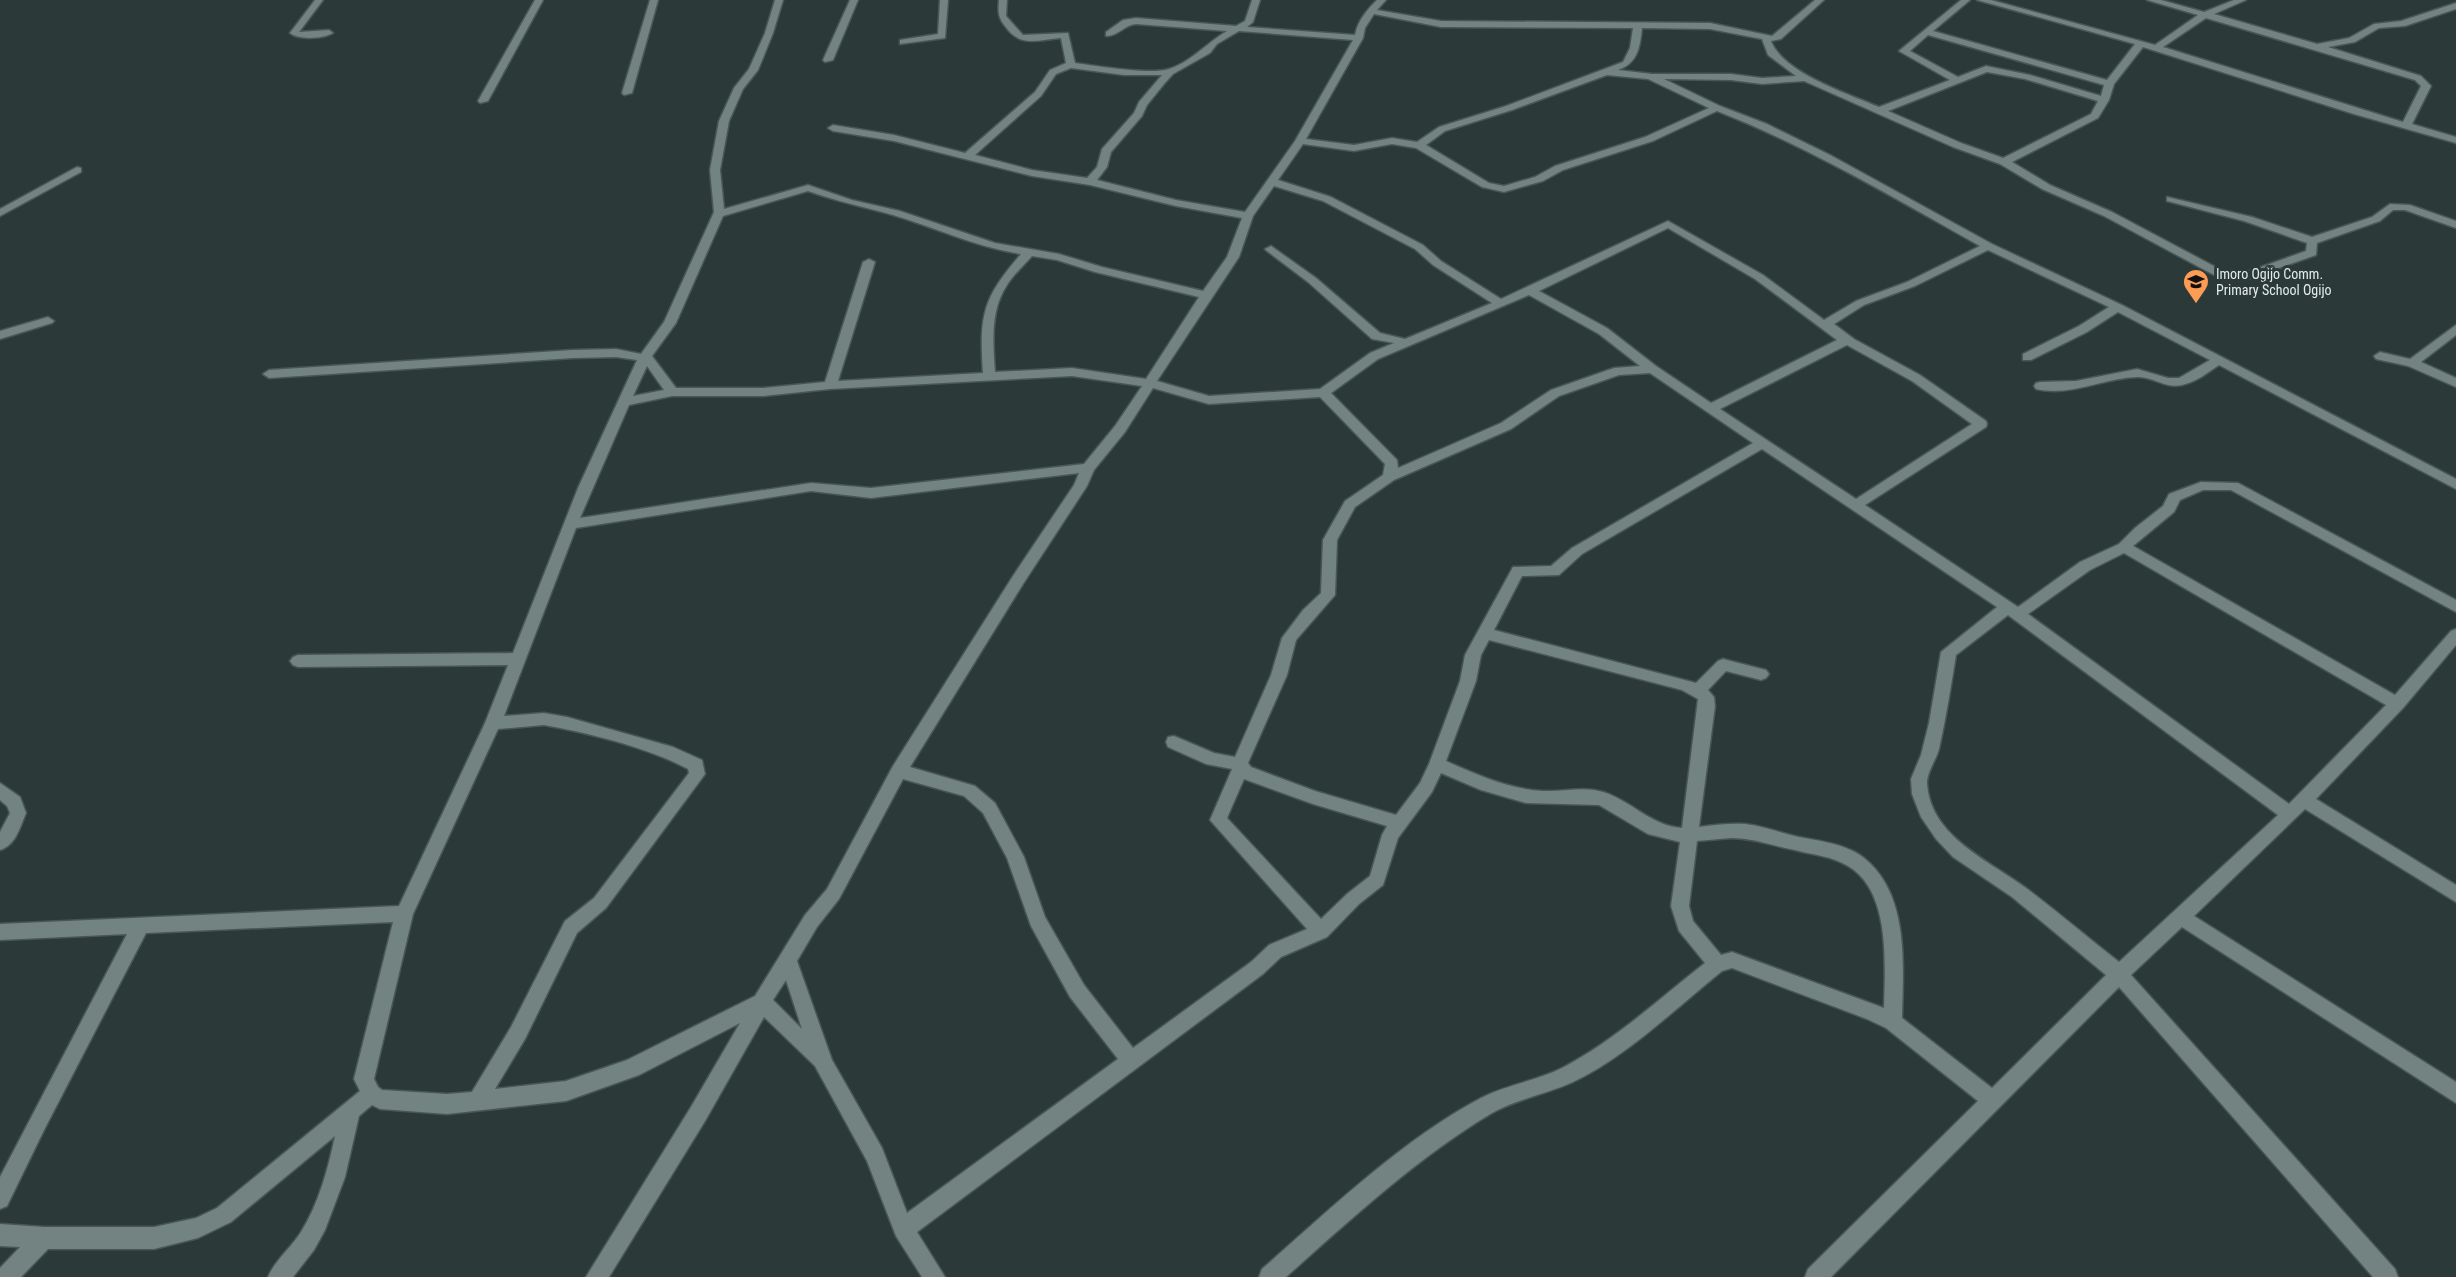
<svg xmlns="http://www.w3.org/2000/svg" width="2456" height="1277" viewBox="0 0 2456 1277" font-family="'Roboto Condensed',sans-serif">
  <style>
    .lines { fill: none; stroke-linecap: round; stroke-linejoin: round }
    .minor-casing { stroke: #495655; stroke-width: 3 }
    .minor { fill: #738382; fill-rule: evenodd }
    .labels { text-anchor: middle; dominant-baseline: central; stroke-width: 6; stroke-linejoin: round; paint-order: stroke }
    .far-poi-label { font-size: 14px; fill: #e3eceb; stroke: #2b3a39; text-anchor: start }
  </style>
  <rect width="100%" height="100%" fill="#2b3a39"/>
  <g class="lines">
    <defs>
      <g id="minor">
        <path d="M315 0H323L299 32 329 30 333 33C323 39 299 40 290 33Z"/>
        <polygon points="535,0 543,0 488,101 480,103 478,101"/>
        <polygon points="650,0 658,0 632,93 624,95 622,93"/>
        <path d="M775 0H783L773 33 758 70 743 89 729 121 720 170 724 209 808 185 852 200 900 211 995 243 1059 254 1102 267 1203 291 1227 257 1242 218 1176 206 1090 185 1032 176 894 141 833 131 828 128 833 125 894 135 965 153 1035 92 1050 70 1066 63 1061 38C1038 40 1020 48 1005 26 998 17 998 12 999 0H1007L1006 16 1023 35 1068 33 1075 63C1097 66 1150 75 1169 69 1191 62 1208 42 1227 31L1136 24C1124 25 1117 37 1106 36V32L1123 20 1136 18 1236 26 1245 21 1252 0H1260L1253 22 1247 27 1355 35C1358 20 1367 10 1377 0H1386L1377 10 1441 21 1710 23 1772 36 1815 0H1824L1781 39 1771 41C1783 73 1849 94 1879 107L1950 80 1899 51 1961 0H1970L1933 31 2107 80 2135 44 1977 0H1991L2155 45 2198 15 2147 0H2161L2204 12 2234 0H2246L2214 14 2317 44 2349 38 2374 24 2401 21 2456 3V9L2405 26 2379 28 2355 42 2328 47 2421 76 2431 86 2412 124 2456 137V143L2354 114 2143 47 2114 84 2109 100 2098 118 2012 162 2050 185 2112 212 2223 271 2244 273 2306 251 2307 243 2244 221 2167 201V197L2252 217 2312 237 2372 217 2390 204 2410 205 2456 221V228L2405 210H2393L2380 221 2317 243 2316 255 2245 280 2216 276 2104 216 2042 189 2000 164 1953 147 1804 81 1762 84 1731 80 1664 79 1720 106 1767 124 1830 155 1992 244 2122 305 2456 479V489L2219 365C2207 373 2196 382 2182 385 2165 389 2153 376 2137 377 2104 378 2070 397 2036 389L2034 386 2036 383 2040 382 2076 381 2137 369 2168 378H2179L2210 360 2118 312 2087 332 2031 360H2023V354L2079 326 2109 307 1988 250 1915 286 1864 305 1834 324 1854 339 1920 375 1986 421 1987 424 1986 427 1865 505 2018 607 2080 562 2119 544 2135 528 2163 506 2169 494 2201 482 2238 483 2456 600V612L2231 490H2203L2180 500 2174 512 2133 546 2395 695 2451 631 2456 629V645L2403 708 2316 799 2456 885V902L2305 809 2194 916 2456 1082V1103L2182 927 2131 975 2395 1269 2398 1277H2373L2119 987 1831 1277H1805L1808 1269 1978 1101 1886 1028 1867 1019 1732 968 1722 971C1676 1008 1626 1057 1573 1082 1547 1094 1517 1099 1492 1113 1417 1158 1351 1219 1286 1277H1259L1262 1269C1328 1211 1403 1139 1481 1098 1506 1085 1536 1081 1562 1068 1614 1041 1659 999 1705 963L1679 931 1671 906 1680 842 1648 834 1599 805 1526 803 1481 790 1441 773 1432 792 1398 838 1383 885 1359 904 1327 937 1281 957 1263 974 917 1232 945 1277H922L896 1236 867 1161 815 1066 764 1017 705 1121 609 1277H586L691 1107 740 1023 639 1075 566 1101 447 1114 380 1109 372 1105 359 1116 345 1177 325 1230 314 1250 293 1277H268C275 1260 291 1248 301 1232 319 1203 328 1169 335 1136L231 1222 198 1238 154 1249H48L21 1277H0V1268L20 1247 0 1246V1224L44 1227H154L196 1218 217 1208 360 1091 354 1079 393 922 146 933 44 1130 7 1206 0 1209V1177L127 934 0 940V924L399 906 485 723 508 665 298 667 293 665 290 661 293 657 298 655 513 653 578 488 637 360 616 357 573 358 269 378 263 374 269 370 573 350 616 349 641 354 664 322 714 212 710 170 719 121 734 88 749 69 765 33ZM1374 14 1441 27 1633 28 1630 48 1623 62 1506 106 1439 127 1417 142 1392 138 1354 145 1306 139 1363 38 1365 28ZM2206 18 2415 80 2421 86 2403 122 2163 47ZM1642 28 1710 29 1762 39 1768 55 1796 76 1762 78 1731 74H1652L1618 70C1638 63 1640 47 1642 28ZM1239 31 1353 40 1295 141 1245 212 1176 200 1097 180 1107 167 1111 152 1142 116 1147 105 1164 84 1173 74 1210 53 1217 44ZM1928 35 2104 85 2101 96 2030 75 1986 66 1958 77 1910 51ZM1071 68 1124 75H1162L1139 102 1134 113 1102 149 1097 167 1087 178 1032 170 975 155 1041 96 1056 74ZM1987 72 2025 79 2098 101 2091 114 2003 158 1961 143 1888 111ZM1607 75 1648 79 1709 108 1645 137 1555 166 1535 177 1504 186 1489 183 1426 145 1445 131 1512 110ZM1717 111C1809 147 1894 198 1980 246L1907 282 1856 301 1824 320 1763 275 1668 221 1501 299 1441 261 1423 245 1331 197 1278 180 1303 144 1354 151 1392 144 1416 148 1482 187 1504 192 1543 181 1563 170 1653 141ZM1274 186 1323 201 1415 249 1433 265 1492 303 1405 339 1380 333 1316 278 1271 246 1265 249 1267 251 1308 282 1372 339 1394 343 1370 353 1320 389 1209 396 1157 381 1239 257 1253 216ZM808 191C836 201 864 207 893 215 936 228 976 247 1021 254 983 298 979 314 983 373L838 381 875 262 869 259 863 262 825 382 763 388H676L652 356 676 323 723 216ZM1668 228 1755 279 1837 340 1711 403 1656 366 1607 328 1539 291ZM1032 256 1057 260 1095 272 1199 297 1146 379 1072 368 995 372C993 344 990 310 1007 285 1014 274 1024 265 1032 256ZM1529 295 1599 334 1640 366 1614 368 1551 390 1501 423 1398 468 1397 460 1331 393 1378 359ZM1847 345 1912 381 1972 424 1856 499 1720 409ZM647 366 664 390 633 396ZM1650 373 1753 443 1572 548 1551 566 1513 567 1465 655 1460 681 1429 764 1420 783 1396 815 1315 791 1251 767 1248 763 1287 675 1296 640 1335 595 1337 540 1355 507 1394 480 1511 429 1559 396 1619 375ZM1072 376 1142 386 1115 426 1084 464 871 488 811 483 580 518 629 405 672 396H763L830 389ZM1153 388 1209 404 1320 397 1385 464 1383 475 1345 501 1323 540 1321 593 1303 610 1282 638 1271 675 1235 757 1214 753 1174 736 1168 737 1166 742 1168 747 1206 764 1232 769 1210 820 1307 929 1269 945 1251 962 1133 1048 1084 985 1045 917 1024 857 995 803 975 786 910 767 1023 584 1087 486 1094 470 1125 432ZM1762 449 1997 607 1941 652 1929 723 1921 755 1911 779 1912 794 1921 817 1936 839 1953 857 2012 897 2106 975 1992 1088 1902 1018C1903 966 1910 895 1864 858 1847 844 1820 841 1799 837 1781 833 1763 826 1745 824 1730 823 1714 825 1699 827L1715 706 1714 697 1708 690 1726 671 1761 680 1766 678 1769 674 1766 670 1723 659 1718 661 1696 683 1494 630 1522 576 1559 575 1582 554ZM1079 473 1074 485 1013 576 893 766 827 889 805 915 755 996 627 1060 566 1081 495 1089 525 1039 577 933 606 908 705 774 702 760 673 747 567 717 544 713 504 716 576 528 811 491 871 498ZM2124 553 2386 705 2289 804 2028 614 2090 570ZM2008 615 2278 815 2119 962C2088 938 2058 912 2026 888 1990 861 1930 837 1927 783 1927 772 1936 760 1939 749 1946 718 1951 686 1956 655ZM1489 640 1682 690 1698 699 1682 828C1651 826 1632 801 1603 792 1583 786 1563 792 1543 791 1509 789 1477 775 1446 761L1476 681 1481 655ZM544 725C589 733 649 748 688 769L689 773 594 898 565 921 511 1027 472 1092 447 1094 382 1090 378 1087 374 1079 413 914 498 729ZM903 779 964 796 983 813 1007 858 1031 926 1070 997 1118 1059 907 1213 882 1148 832 1060 797 961 817 927 839 899ZM1244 779 1313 804 1387 826 1382 835 1370 876 1347 894 1321 919 1227 818ZM1731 838C1754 838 1773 846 1795 850 1813 855 1832 856 1848 866 1891 891 1885 965 1884 1008L1732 952 1721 955 1693 921 1689 906 1697 841ZM786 980 802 1029 773 1000Z"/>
        <polygon points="850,0 858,0 833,60 825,62 823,60"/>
        <polygon points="940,0 948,0 945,38 900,44 900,40 938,34"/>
        <polygon points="77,167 81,168 81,172 0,216 0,209"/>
        <polygon points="48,317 54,321 52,323 0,339 0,331"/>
        <polygon points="2456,325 2456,335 2421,362 2456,378 2456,387 2408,366 2376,359 2374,356 2380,352 2410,359"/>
        <path d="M0 783 20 797 26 813C20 827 16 845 0 850V832L10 813 7 806 0 800Z"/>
      </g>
    </defs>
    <use href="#minor" class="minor-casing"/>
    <use href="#minor" class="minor"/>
  </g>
  <defs>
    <symbol id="school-pin" viewBox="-11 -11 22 30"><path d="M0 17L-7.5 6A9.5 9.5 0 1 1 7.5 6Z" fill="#fd9d55" stroke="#2b3a39"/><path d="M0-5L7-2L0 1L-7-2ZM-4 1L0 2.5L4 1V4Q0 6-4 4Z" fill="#111"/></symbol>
  </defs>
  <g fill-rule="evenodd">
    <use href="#school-pin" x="2181" y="267" width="30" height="40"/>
  </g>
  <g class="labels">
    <g class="far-poi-label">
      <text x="2216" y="274">Imoro Ogijo Comm.<tspan x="2216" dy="16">Primary School Ogijo</tspan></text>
    </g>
  </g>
</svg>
